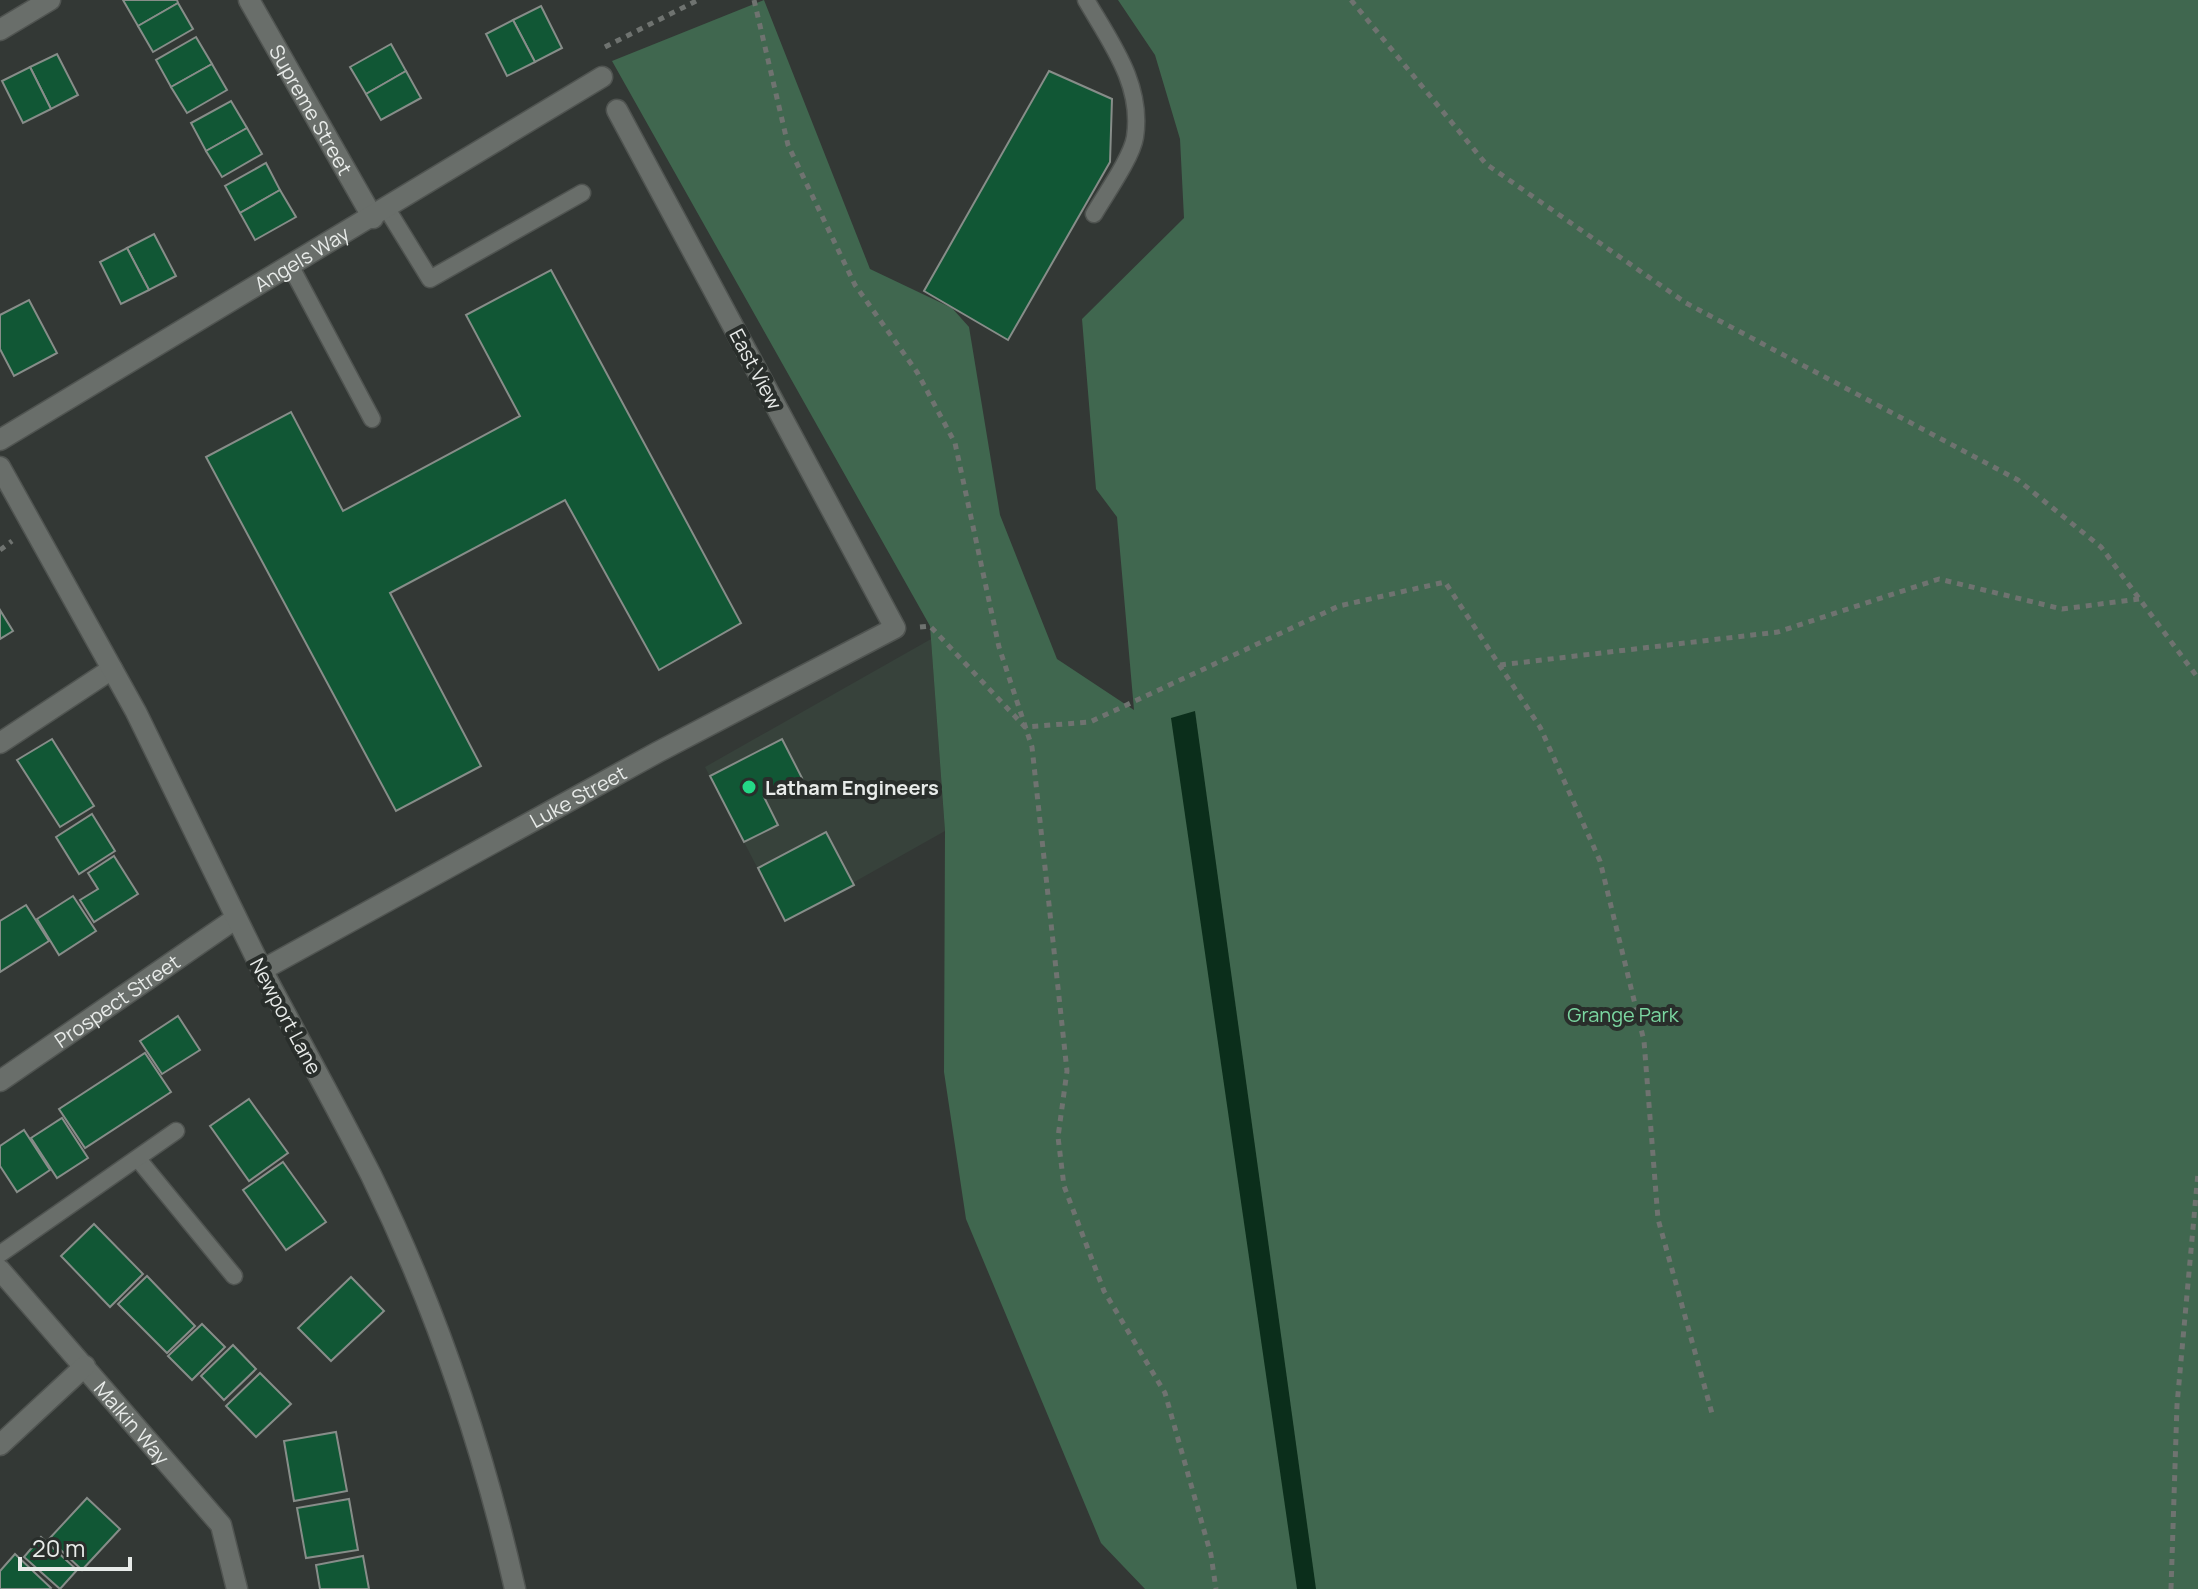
<svg xmlns="http://www.w3.org/2000/svg" width="2198" height="1589" viewBox="0 0 2198 1589" font-family="Manrope,sans-serif">
  <style>
    .built { fill: #37423b }
    .green { fill: #40674f }
    .water { fill: #0b2e1b }
    .building { fill: #115735; stroke: #878d89; stroke-width: 2 }
    .lines { fill: none; stroke-linecap: round; stroke-linejoin: round }
    .service-casing { stroke: #505451; stroke-width: 19 }
    .minor-casing { stroke: #505451; stroke-width: 23 }
    .tertiary-casing { stroke: #505451; stroke-width: 23 }
    .path { stroke: #6f7370; stroke-width: 5; stroke-dasharray: 6 6; stroke-linecap: butt }
    .service { stroke: #696e6a; stroke-width: 16 }
    .minor { stroke: #696e6a; stroke-width: 20 }
    .tertiary { stroke: #696e6a; stroke-width: 20 }
    .poi-dot { fill: #24d886; stroke: #292e2b; stroke-width: 3 }
    .labels { text-anchor: middle; dominant-baseline: central; stroke-width: 8; stroke-linejoin: round; paint-order: stroke }
    .street-label { font-size: 20px; fill: #e8ebe9; stroke: #292e2b }
    .poi-label { font-size: 20px; font-weight: bold; fill: #e8ebe9; stroke: #292e2b; text-anchor: start }
    .park-label { font-size: 20px; fill: #7bd7a1; stroke: #292e2b }
  </style>
  <rect width="100%" height="100%" fill="#333835"/>
  <polygon class="built" points="931,639 945,831 785,921 705,767"/>
  <polygon class="green" points="764,0 870,269 952,308 969,327 1000,515 1057,659 1134,710 1117,517 1096,489 1082,319 1184,218 1180,139 1155,55 1118,0 2198,0 2198,1589 1145,1589 1101,1543 966,1219 944,1072 945,831 930,626 612,61"/>
  <polygon class="water" points="1195,711 1316,1589 1297,1589 1171,718"/>
  <g class="building">
    <polygon points="123,0 177,0 178,3 138,26"/>
    <polygon points="178,3 193,29 153,52 138,26"/>
    <polygon points="541,6 562,48 535,62 513,20"/>
    <polygon points="513,20 535,62 507,76 486,34"/>
    <polygon points="196,37 212,64 171,87 156,60"/>
    <polygon points="391,44 406,71 366,94 350,67"/>
    <polygon points="57,54 78,95 51,109 30,67"/>
    <polygon points="212,64 227,90 187,113 171,87"/>
    <polygon points="30,67 51,109 23,123 2,81"/>
    <polygon points="406,71 421,98 381,120 366,94"/>
    <polygon points="1049,71 1112,99 1110,162 1008,340 924,291"/>
    <polygon points="231,101 247,128 206,151 191,123"/>
    <polygon points="247,128 262,154 222,177 206,151"/>
    <polygon points="266,163 280,190 240,213 225,186"/>
    <polygon points="280,190 296,217 255,240 240,213"/>
    <polygon points="154,234 176,276 149,290 127,248"/>
    <polygon points="127,248 149,290 121,304 100,262"/>
    <polygon points="551,270 741,623 659,670 565,500 390,593 481,766 396,811 206,457 291,412 343,511 520,416 466,315"/>
    <polygon points="29,300 57,353 14,376 0,349 0,315"/>
    <polygon points="0,610 13,631 0,639"/>
    <polygon points="52,739 94,806 60,827 17,760"/>
    <polygon points="782,739 802,778 764,797 778,825 744,842 710,776"/>
    <polygon points="92,814 115,851 79,874 56,837"/>
    <polygon points="826,832 854,885 785,921 758,868"/>
    <polygon points="114,856 138,894 94,922 80,900 98,889 88,873"/>
    <polygon points="73,896 96,931 59,955 37,919"/>
    <polygon points="26,905 49,941 0,972 0,921"/>
    <polygon points="178,1016 200,1050 162,1074 140,1041"/>
    <polygon points="145,1053 171,1092 85,1148 59,1109"/>
    <polygon points="249,1099 288,1153 249,1181 210,1126"/>
    <polygon points="62,1118 88,1158 57,1178 31,1138"/>
    <polygon points="24,1130 50,1170 17,1192 0,1166 0,1146"/>
    <polygon points="283,1162 326,1222 286,1250 243,1190"/>
    <polygon points="94,1224 143,1274 110,1307 61,1256"/>
    <polygon points="147,1276 195,1326 167,1353 118,1304"/>
    <polygon points="351,1277 384,1311 331,1361 298,1328"/>
    <polygon points="202,1324 225,1347 192,1380 168,1356"/>
    <polygon points="233,1345 256,1369 224,1400 201,1376"/>
    <polygon points="260,1373 291,1404 256,1437 226,1406"/>
    <polygon points="336,1432 347,1491 294,1501 284,1441"/>
    <polygon points="87,1498 120,1529 82,1570 49,1539"/>
    <polygon points="349,1499 358,1550 306,1558 297,1508"/>
    <polygon points="41,1537 77,1570 60,1589 24,1557"/>
    <polygon points="15,1554 51,1588 50,1589 0,1589 0,1571"/>
    <polygon points="363,1556 369,1589 320,1589 316,1565"/>
  </g>
  <g class="lines">
    <defs>
      <g id="service">
        <path d="M1086 0C1111 43 1143 85 1135 137 1132 157 1105 195 1094 214"/>
        <polyline points="387,209 430,279 582,193"/>
        <polyline points="291,267 372,419"/>
        <polyline points="138,1159 234,1276"/>
        <polyline points="0,1254 176,1131"/>
      </g>
      <g id="minor">
        <path id="s1" d="M249 0 373 218"/>
        <polyline points="0,30 50,0"/>
        <path id="s2" d="M0 440 602 77"/>
        <polyline points="0,743 112,669"/>
        <path id="s3" d="M0 1081 235 919"/>
        <path id="s4" d="M0 1270 221 1525 237 1589"/>
        <polyline points="0,1445 85,1366"/>
        <path id="s5" d="M515 1589C483 1447 435 1306 371 1175 336 1106 298 1038 262 970L658 752 895 628 617 110"/>
      </g>
      <polyline id="tertiary" points="0,467 136,712 262,970"/>
    </defs>
    <use href="#service" class="service-casing"/>
    <use href="#minor" class="minor-casing"/>
    <use href="#tertiary" class="tertiary-casing"/>
    <g class="path">
      <polyline points="754,0 788,145 855,285 917,372 955,443 999,647 1032,747 1067,1071 1058,1137 1064,1186 1104,1291 1165,1393 1211,1555 1216,1589"/>
      <polyline points="1351,0 1486,164 1686,303 2018,480 2101,547 2198,678"/>
      <polyline points="605,47 698,0"/>
      <polyline points="0,550 12,541"/>
      <polyline points="920,627 930,626 1025,727 1090,722 1339,606 1445,582 1540,727 1600,861 1644,1041 1658,1219 1713,1417"/>
      <polyline points="1500,665 1778,632 1939,579 2062,609 2139,599"/>
      <polyline points="2171,1589 2177,1405 2198,1173"/>
    </g>
    <use href="#service" class="service"/>
    <use href="#minor" class="minor"/>
    <use href="#tertiary" class="tertiary"/>
  </g>
  <circle class="poi-dot" cx="749" cy="787" r="8"/>
  <g class="labels">
    <g class="street-label">
      <text stroke="none"><textPath href="#s1" startOffset="126">Supreme Street</textPath></text>
      <text stroke="none"><textPath href="#s2" startOffset="352">Angels Way</textPath></text>
      <text transform="translate(756 369) rotate(62)">East View</text>
      <text stroke="none"><textPath href="#s5" startOffset="1032">Luke Street</textPath></text>
      <text stroke="none"><textPath href="#s3" startOffset="142">Prospect Street</textPath></text>
      <text transform="translate(286 1016) rotate(62)">Newport Lane</text>
      <text stroke="none"><textPath href="#s4" startOffset="202">Malkin Way</textPath></text>
    </g>
    <g class="poi-label">
      <text x="765" y="787">Latham Engineers</text>
    </g>
    <g class="park-label">
      <text x="1623" y="1014">Grange Park</text>
    </g>
  </g>
  <path d="M20 1557v12h110v-12" fill="none" stroke="#e8ebe9" stroke-width="4"/>
  <text x="32" y="1557" font-size="24" fill="#e8ebe9" stroke="#292e2b" stroke-width="6" paint-order="stroke">20 m</text>
</svg>
